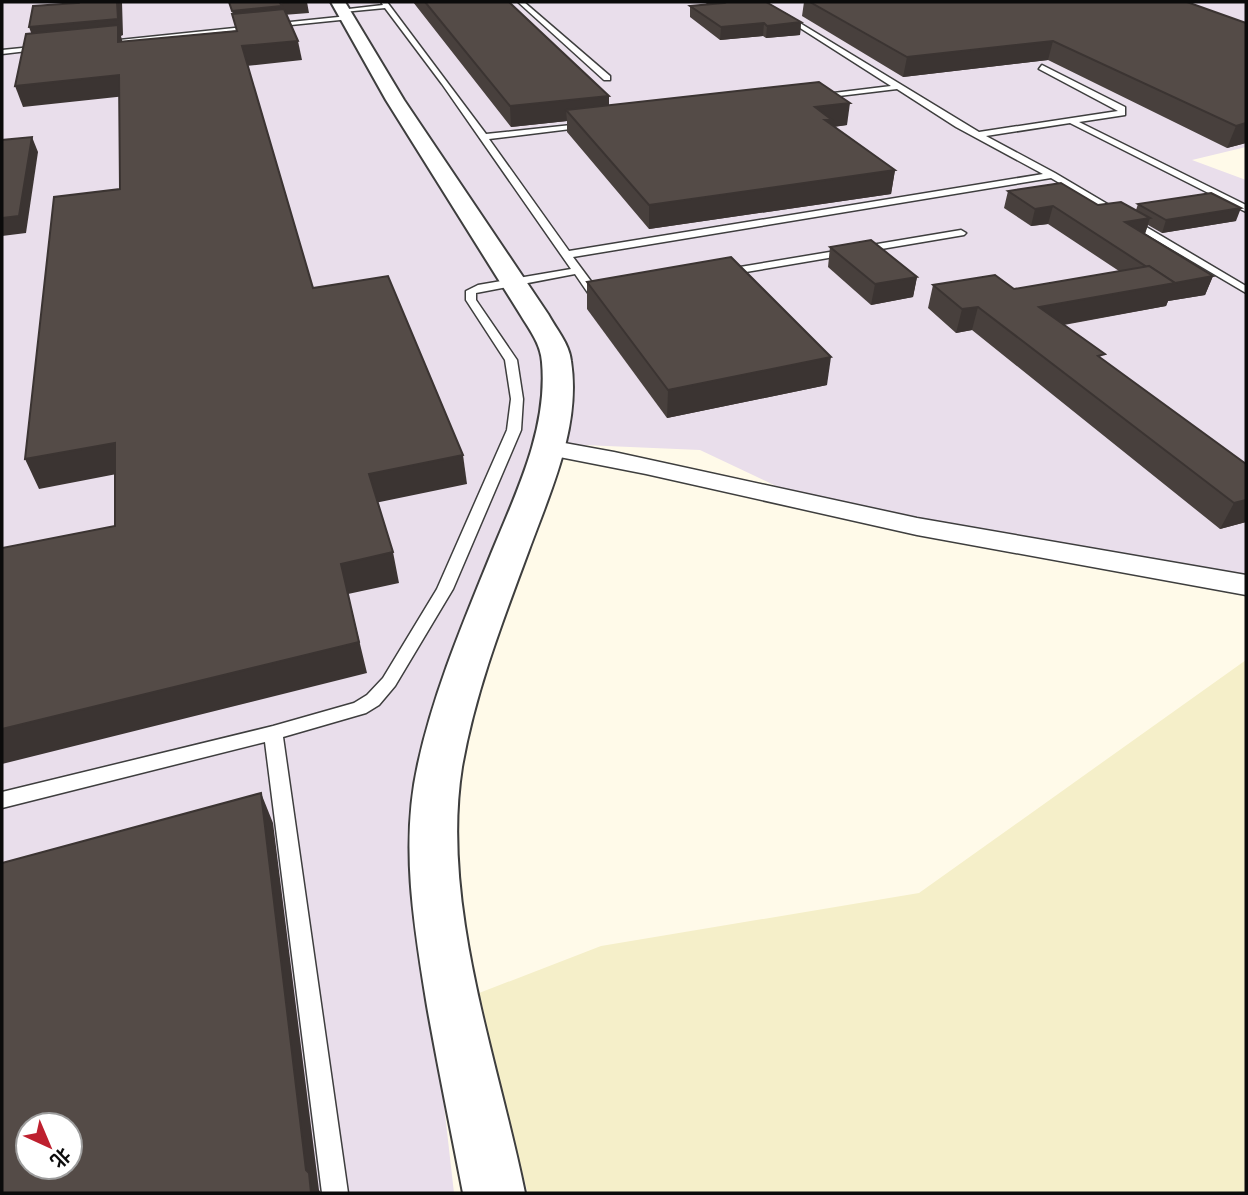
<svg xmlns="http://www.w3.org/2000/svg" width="1248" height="1195" viewBox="0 0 1248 1195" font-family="'IBM Plex Serif','Noto Sans SC',serif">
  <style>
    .industrial { fill: #e9deeb; fill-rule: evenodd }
    .farmland { fill: #f5efc9 }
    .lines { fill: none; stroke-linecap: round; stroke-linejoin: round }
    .service-casing { stroke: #3e3e3e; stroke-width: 3 }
    .minor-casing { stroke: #3e3e3e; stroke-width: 3 }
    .tertiary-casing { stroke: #3e3e3e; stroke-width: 4 }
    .service { fill: #fff; fill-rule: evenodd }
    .minor { fill: #fff; fill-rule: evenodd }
    .tertiary { fill: #fff; fill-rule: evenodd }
    .wall { fill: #48403d }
    .shaded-wall { fill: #3b3432 }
    .building { fill: #544b47; stroke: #3b3432; stroke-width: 2; fill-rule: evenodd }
  </style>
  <rect width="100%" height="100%" fill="#fffae9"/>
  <path class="industrial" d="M2 2H1246V147L1192 160 1246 180V578L987 535 867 509 776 486 700 450 537 443 413 832 454 1193H2ZM28 1125H70V1167H28Z"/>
  <polygon class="farmland" points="1246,660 1246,1193 528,1193 474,995 601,946 919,893"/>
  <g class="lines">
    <defs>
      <g id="service">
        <polygon points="381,2 387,2 486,134 590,123 587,127 489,139 569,251 1043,174 956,127 897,89 814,99 817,95 891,86 783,17 785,14 979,132 1118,111 1039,69 1042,65 1125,107 1125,115 1079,122 1246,205 1246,212 1070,123 986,136 1055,173 1246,286 1246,293 1051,178 573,257 596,288 608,291 608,295 588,293 575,274 476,293 476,300 517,360 523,399 521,430 453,589 395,686 379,705 366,713 283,737 348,1193 322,1193 265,742 2,808 2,792 273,726 354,703 367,695 383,678 437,589 507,430 511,399 505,360 466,300 466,291 478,285 571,269 442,84 385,8 343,12 340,10 383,5"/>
        <polygon points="518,2 524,2 610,76 610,80 604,80"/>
        <polygon points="348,16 350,19 103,44 100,42"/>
        <polygon points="42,46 44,49 2,54 2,50"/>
        <polygon points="961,230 966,233 964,235 722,276 717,273 722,270"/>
      </g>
      <polygon id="minor" points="548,440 614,452 917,518 1246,575 1246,595 917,535 646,474 539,453 535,448 539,443"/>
      <path id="tertiary" d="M331 2H345L404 100 548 314C556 329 569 343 571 361 581 426 551 490 529 550 503 620 475 692 462 767 440 905 498 1059 525 1193H463C451 1131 438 1068 427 1006 414 926 400 844 418 764 434 691 463 623 491 554 516 493 548 429 542 362 541 344 529 329 520 314L386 100Z"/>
    </defs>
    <use href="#service" class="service-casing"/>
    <use href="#minor" class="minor-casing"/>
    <use href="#tertiary" class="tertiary-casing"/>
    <use href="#service" class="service"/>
    <use href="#minor" class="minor"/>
    <use href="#tertiary" class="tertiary"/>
  </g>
  <g class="wall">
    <polygon points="413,2 509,2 609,105 847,125 834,127 895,170 891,194 649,229 567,132 567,121 511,127"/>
    <polygon points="704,2 766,2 801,22 800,35 766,38 763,36 720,40 690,17 690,6 707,4"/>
    <polygon points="804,2 1187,2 1246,23 1246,143 1227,148 1048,60 903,77 802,16"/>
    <polygon points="1008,191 1098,205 1136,210 1138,204 1236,221 1162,233 1148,225 1145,234 1213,276 1205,295 1168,301 1166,306 1064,325 1103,360 1246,464 1246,522 1220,529 972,330 956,333 928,308 933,285 1014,289 1119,271 1048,224 1031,226 1004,208"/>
    <polygon points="830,247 917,277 913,297 871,305 828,267"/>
    <polygon points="587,282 827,385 667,418 587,309"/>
  </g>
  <g class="shaded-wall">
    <polygon points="117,2 122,2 123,35 121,36 123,44 35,44 29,27"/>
    <polygon points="289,2 307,2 309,13 283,15 232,14 235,24 232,11"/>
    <polygon points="801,22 800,35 766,38 767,26"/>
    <polygon points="764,23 763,36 720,40 721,27"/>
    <polygon points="298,41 302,60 246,66 242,46"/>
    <polygon points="1053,41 1048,60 903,77 907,57"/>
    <polygon points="119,75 126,96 23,107 15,86"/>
    <polygon points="609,96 609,117 566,110 567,121 511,127 510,106"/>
    <polygon points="850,103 847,125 831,127 815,107"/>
    <polygon points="1246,123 1246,143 1227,148 1236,126"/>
    <polygon points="32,137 38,152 26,233 2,236 2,218"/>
    <polygon points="895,170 891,194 649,229 649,205"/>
    <polygon points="1053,206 1048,224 1031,226 1035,209"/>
    <polygon points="1241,208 1236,221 1162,233 1166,220"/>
    <polygon points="1150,218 1144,236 1125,222"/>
    <polygon points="1213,276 1205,295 1168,301 1166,306 1032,330 1039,307"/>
    <polygon points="917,277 913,297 871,305 875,284"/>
    <polygon points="978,307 972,330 956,333 962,309"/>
    <polygon points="831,357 827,385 667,418 668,390"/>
    <polygon points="115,443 127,472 39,489 25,459"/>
    <polygon points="463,455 467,484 375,503 369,474"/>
    <polygon points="1246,500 1246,522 1220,529 1234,503"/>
    <polygon points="393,552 399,583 348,594 367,673 2,764 2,729 341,564"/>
    <polygon points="261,793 273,823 319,1190 321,1193 311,1193 306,1170"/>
  </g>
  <g class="building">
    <polygon points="77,2 117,2 118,19 29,27 33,6 78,3"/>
    <polygon points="229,2 289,2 280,3 282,6 232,11"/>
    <polygon points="425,2 509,2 609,96 510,106"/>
    <polygon points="721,2 766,2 801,22 767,26 764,23 721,27 690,6 723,3"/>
    <polygon points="810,2 1187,2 1246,23 1246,123 1236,126 1053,41 907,57"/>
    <polygon points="284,9 298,41 242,46 313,288 388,276 463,455 369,474 393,552 341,564 359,642 2,729 2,548 115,526 115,443 25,459 54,197 120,189 119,75 15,86 26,34 118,25 118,42 237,31 232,14"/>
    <polygon points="819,82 850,103 815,107 832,120 825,120 895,170 649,205 566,110"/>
    <polygon points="32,137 19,216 2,218 2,140"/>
    <polygon points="1061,183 1098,205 1121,202 1150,218 1125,222 1213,276 1175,283 1149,266 1147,267 1053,206 1035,209 1008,191"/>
    <polygon points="1211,193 1241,208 1166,220 1138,204"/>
    <polygon points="871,240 917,277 875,284 830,247"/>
    <polygon points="731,257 831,357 668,390 587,282"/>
    <polygon points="1149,266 1175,283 1039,307 1105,354 1098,356 1246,464 1246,500 1234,503 978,307 962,309 933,285 995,275 1014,289"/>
    <path d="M261 793 306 1170 309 1173 311 1193H2V863ZM28 1125H70V1167H28Z"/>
  </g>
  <rect width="1248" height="1195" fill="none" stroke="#0b0b0b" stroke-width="7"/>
  <g transform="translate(49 1146) rotate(136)"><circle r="33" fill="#ffffff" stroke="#9d9d9d" stroke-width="2"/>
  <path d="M0-5L12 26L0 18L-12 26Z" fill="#be202f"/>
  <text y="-10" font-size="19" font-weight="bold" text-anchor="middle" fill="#0b0b0b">北</text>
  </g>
</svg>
